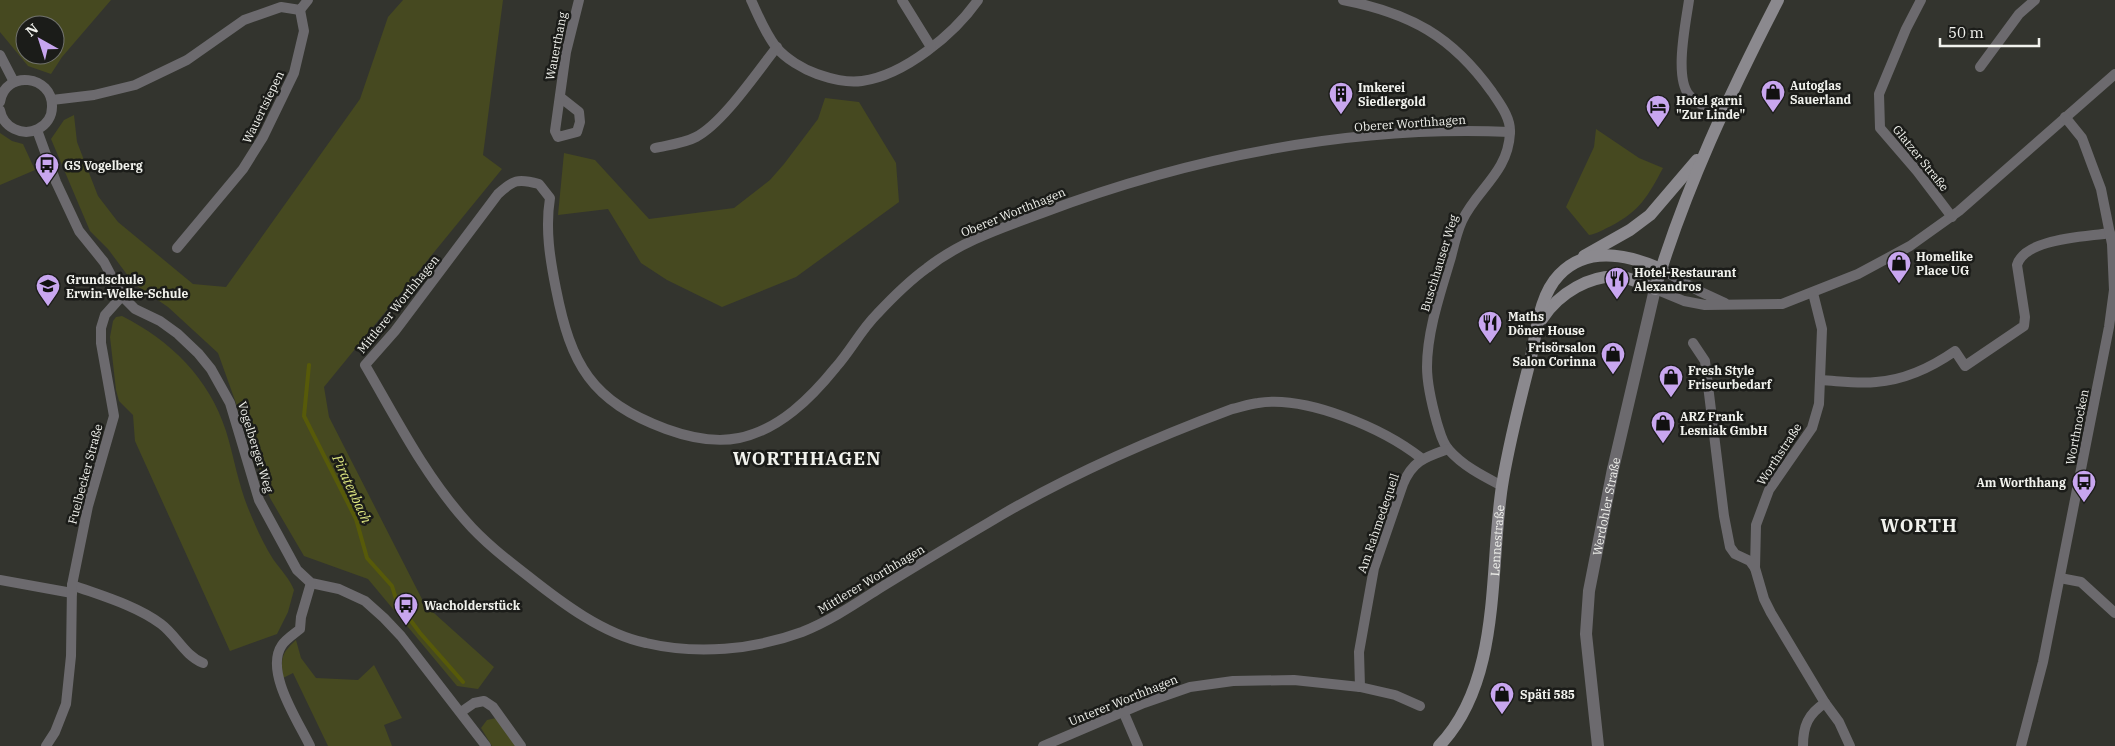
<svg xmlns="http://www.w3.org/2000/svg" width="2115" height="746" viewBox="0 0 2115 746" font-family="'IBM Plex Serif',serif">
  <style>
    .green { fill: #464920; fill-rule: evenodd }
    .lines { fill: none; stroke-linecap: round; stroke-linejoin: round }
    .stream { stroke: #575a09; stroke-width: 4 }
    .minor { stroke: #6c6a6e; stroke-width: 10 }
    .tertiary { stroke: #6c6a6e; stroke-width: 12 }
    .secondary { stroke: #8b898e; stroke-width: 12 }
    .labels { text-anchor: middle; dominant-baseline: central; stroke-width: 5; stroke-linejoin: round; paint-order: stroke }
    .street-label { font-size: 12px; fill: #f1f2ed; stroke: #1b1c19 }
    .poi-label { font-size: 12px; font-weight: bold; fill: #f1f2ed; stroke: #1b1c19; text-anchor: start }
    .water-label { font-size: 14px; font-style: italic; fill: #dfe781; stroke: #1b1c19 }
    .district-label { font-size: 18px; font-weight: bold; letter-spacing: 1px; fill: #f1f2ed; stroke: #1b1c19 }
  </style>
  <rect width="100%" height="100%" fill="#33342e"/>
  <g class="green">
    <path d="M0 0H111L62 57 51 74 28 66 0 32ZM25 25H55V55H25Z"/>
    <polygon points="403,0 503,0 483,155 502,169 324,387 329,417 425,605 494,667 478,689 457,686 368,579 304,556 270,498 218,353 168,307 134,284 108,249 90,231 51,139 64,120 74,115 77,142 98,196 118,222 193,284 226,287 360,99 388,17"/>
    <polygon points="825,98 859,102 896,163 899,202 796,277 722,307 667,280 641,263 608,209 558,215 564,153 595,160 649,219 734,208 770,180 784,164 818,119"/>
    <path d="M1596 129 1639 158 1663 168C1648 196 1640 211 1611 226 1604 229 1597 234 1589 235L1566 207 1594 147Z"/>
    <polygon points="0,133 12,141 23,144 35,170 0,185"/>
    <path d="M122 316C171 341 209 378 226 431 234 457 238 483 248 508 255 525 263 543 273 559 280 569 290 579 294 590L288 612 277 634 230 651 135 441 133 415 119 401 116 390 110 337 113 321 116 317Z"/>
    <path d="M296 640 301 658 316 678 358 680 374 665 402 718 384 725 392 746H328L293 673 283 678C281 657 281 654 296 640Z"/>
    <polygon points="496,718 517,746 492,746 481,728 487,720"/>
  </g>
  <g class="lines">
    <polyline class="stream" points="309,365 304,416 356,519 367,558 392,586 397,602 420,633 463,682"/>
    <g class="minor">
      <path d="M751 0C758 15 765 33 776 47 786 59 803 69 817 74 832 79 846 83 862 81 905 75 954 34 978 0"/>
      <polyline points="902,0 931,47"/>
      <path d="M1343 0C1410 13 1452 36 1492 92 1500 104 1511 118 1510 133 1508 173 1477 189 1462 221 1457 232 1454 245 1451 257 1441 291 1427 331 1427 367 1427 386 1432 405 1437 423 1440 432 1442 443 1449 450 1463 466 1483 476 1502 486"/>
      <path d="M1689 0C1686 22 1674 77 1689 95 1697 105 1712 109 1723 113"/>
      <polyline points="1921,0 1906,29 1879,94 1880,128 1917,171 1952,217"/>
      <polyline points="0,55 14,82"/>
      <polyline points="1980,67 2019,14 2035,0"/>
      <polyline points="560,97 579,112 580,122 577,132 558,137 555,131 566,52 579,0"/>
      <polyline points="52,100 94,95 135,85 187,60 244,20 281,7 300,10 308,0"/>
      <path d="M0 102C5 69 53 75 52 107 52 117 46 125 38 129 22 137 3 127 0 110"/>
      <polyline points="37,130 56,182 79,231 104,262 122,296 135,309 160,321 178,334 198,353 211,369 230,403 259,500 297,570 311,583 339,589 365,601 384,618 401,636 486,746"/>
      <path d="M655 148C668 145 685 143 696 137 723 123 757 72 777 47"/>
      <polyline points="177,248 243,169 263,137 294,73 304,31 300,10"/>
      <polyline points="1661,269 1699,291 1725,303"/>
      <polyline points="1655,289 1684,301 1705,305 1782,304 1858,274 1910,246 1959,211 2115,74"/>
      <polyline points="1813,293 1822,329 1819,404 1812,428 1769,490 1756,525 1755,568 1764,599 1771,613 1825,703 1839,722 1850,746"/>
      <polyline points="1693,343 1705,361 1724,516 1730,547 1735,554 1750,561 1755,568"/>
      <path d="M1821 380C1839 381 1858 384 1876 382 1904 380 1932 367 1955 351L1965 366 2024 326 2025 317 2017 265C2025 238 2086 237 2110 233"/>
      <path d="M1421 458C1384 429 1307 395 1258 403 1249 404 1241 407 1232 409 1149 440 1064 477 988 523 952 544 916 566 880 588 855 604 830 621 802 632 753 650 697 655 646 643 603 634 562 603 528 576 506 559 483 541 465 520 424 474 396 418 365 365L395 331 498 194C513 180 518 178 539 184L550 198C545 229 550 259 556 289 571 365 591 401 666 429 688 437 715 443 739 438 779 430 811 398 836 367 851 350 861 330 877 314 892 298 909 281 927 268 961 241 1002 228 1042 213 1190 157 1352 125 1510 132"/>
      <polyline points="2060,578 2081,582 2115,613"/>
      <polyline points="0,580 72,593"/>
      <path d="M72 585C102 596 135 605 161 624 177 636 184 655 203 663"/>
      <path d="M1360 687 1359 652 1374 568 1403 484C1413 460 1426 457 1448 449"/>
      <polyline points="1123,711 1138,746"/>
      <polyline points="461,712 474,703 484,701 493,707 521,746"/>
      <polyline points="46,746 55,732 66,704 71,656 72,585 88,506 114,416 101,343 101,328 105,315 122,296"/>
      <path d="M310 746C298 721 264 671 282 645 286 639 294 634 300 629L301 617 311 583"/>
      <polyline points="1043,746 1144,703 1190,687 1233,681 1294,680 1360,687 1395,695 1420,706"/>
      <path d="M1803 746C1803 726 1808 714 1825 703"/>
      <polyline points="2021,746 2043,662 2109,327 2114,290 2112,244 2101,189 2092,165 2082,138 2065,117"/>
    </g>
    <path class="tertiary" id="s1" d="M1598 746 1586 634 1589 591 1613 469 1655 289"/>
    <g class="secondary">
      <polyline points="1584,256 1630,230 1650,215 1697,160"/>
      <path d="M1542 319C1558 294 1591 273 1622 277 1633 279 1645 285 1655 289 1685 189 1730 93 1778 0"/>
      <path id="s2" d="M1439 746C1502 681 1489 570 1502 486 1509 442 1520 400 1531 357 1537 330 1539 296 1559 275 1587 245 1629 255 1661 269"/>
    </g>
  </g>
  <defs>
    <symbol id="shop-pin" viewBox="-11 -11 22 30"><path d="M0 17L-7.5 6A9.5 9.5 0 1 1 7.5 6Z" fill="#c8a6ef" stroke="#1b1c19"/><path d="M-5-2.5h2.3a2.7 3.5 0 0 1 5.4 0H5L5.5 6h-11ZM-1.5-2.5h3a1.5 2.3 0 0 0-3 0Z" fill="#111"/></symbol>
    <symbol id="building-pin" viewBox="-11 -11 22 30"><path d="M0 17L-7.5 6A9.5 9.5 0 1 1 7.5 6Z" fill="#c8a6ef" stroke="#1b1c19"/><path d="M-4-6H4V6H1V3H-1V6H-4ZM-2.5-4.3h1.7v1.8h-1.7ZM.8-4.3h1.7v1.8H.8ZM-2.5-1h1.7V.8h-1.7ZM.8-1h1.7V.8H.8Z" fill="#111"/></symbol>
    <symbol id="hotel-pin" viewBox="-11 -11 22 30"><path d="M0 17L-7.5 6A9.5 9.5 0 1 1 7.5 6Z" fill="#c8a6ef" stroke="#1b1c19"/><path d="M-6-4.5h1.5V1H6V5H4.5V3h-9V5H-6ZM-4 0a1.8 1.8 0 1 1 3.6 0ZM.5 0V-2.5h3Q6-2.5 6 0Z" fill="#111"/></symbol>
    <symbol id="bus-pin" viewBox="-11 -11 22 30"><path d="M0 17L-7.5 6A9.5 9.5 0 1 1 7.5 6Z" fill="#c8a6ef" stroke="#1b1c19"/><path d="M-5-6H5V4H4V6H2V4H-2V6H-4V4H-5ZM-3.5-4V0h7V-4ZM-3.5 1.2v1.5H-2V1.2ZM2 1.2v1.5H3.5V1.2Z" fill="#111"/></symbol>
    <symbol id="restaurant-pin" viewBox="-11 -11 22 30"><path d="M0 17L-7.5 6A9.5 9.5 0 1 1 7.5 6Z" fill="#c8a6ef" stroke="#1b1c19"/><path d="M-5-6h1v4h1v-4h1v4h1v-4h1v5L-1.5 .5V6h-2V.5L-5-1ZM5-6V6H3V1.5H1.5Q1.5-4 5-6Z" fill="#111"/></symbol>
    <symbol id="school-pin" viewBox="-11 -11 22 30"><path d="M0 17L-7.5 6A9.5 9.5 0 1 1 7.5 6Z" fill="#c8a6ef" stroke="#1b1c19"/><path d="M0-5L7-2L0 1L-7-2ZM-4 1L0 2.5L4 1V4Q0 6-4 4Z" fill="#111"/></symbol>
  </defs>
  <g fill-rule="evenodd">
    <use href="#shop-pin" x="1759" y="78" width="28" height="38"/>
    <use href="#building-pin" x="1327" y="80" width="28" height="38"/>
    <use href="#hotel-pin" x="1644" y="93" width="28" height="38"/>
    <use href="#bus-pin" x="33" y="151" width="28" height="38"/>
    <use href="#shop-pin" x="1885" y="249" width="28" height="38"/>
    <use href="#restaurant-pin" x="1603" y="265" width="28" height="38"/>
    <use href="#school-pin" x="34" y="272" width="28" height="38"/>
    <use href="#restaurant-pin" x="1476" y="309" width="28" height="38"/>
    <use href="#shop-pin" x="1599" y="340" width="28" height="38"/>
    <use href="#shop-pin" x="1657" y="363" width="28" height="38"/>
    <use href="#shop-pin" x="1649" y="409" width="28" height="38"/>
    <use href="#bus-pin" x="2070" y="468" width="28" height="38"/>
    <use href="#bus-pin" x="392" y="591" width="28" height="38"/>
    <use href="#shop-pin" x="1488" y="680" width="28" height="38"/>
  </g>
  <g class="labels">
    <g class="street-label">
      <text transform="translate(556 46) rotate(-79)">Wauerthang</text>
      <text transform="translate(263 107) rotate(-64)">Wauertsiepen</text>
      <text transform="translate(1410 123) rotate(-4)">Oberer Worthhagen</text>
      <text transform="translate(1921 158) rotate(51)">Glatzer Straße</text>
      <text transform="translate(1013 212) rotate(-22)">Oberer Worthhagen</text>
      <text transform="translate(1439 263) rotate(-73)">Buschhauser Weg</text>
      <text transform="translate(398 304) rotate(-51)">Mittlerer Worthhagen</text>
      <text transform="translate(2077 427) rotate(-79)">Worthnocken</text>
      <text transform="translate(256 447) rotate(73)">Vogelberger Weg</text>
      <text transform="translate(1779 454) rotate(-57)">Worthstraße</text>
      <text transform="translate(85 474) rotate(-75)">Fuelbecker Straße</text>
      <text stroke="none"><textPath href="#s1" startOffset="242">Werdohler Straße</textPath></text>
      <text transform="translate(1378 523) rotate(-71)">Am Rahmedequell</text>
      <text stroke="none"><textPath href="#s2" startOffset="218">Lennestraße</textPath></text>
      <text transform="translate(871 579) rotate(-31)">Mittlerer Worthhagen</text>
      <text transform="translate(1123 700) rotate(-22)">Unterer Worthhagen</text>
    </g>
    <g class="poi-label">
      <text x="1790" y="85">Autoglas<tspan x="1790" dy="14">Sauerland</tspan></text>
      <text x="1358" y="87">Imkerei<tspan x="1358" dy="14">Siedlergold</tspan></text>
      <text x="1676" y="100">Hotel garni<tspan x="1676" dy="14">"Zur Linde"</tspan></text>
      <text x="64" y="165">GS Vogelberg</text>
      <text x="1916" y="256">Homelike<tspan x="1916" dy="14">Place UG</tspan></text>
      <text x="1634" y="272">Hotel-Restaurant<tspan x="1634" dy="14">Alexandros</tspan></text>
      <text x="66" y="279">Grundschule<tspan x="66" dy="14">Erwin-Welke-Schule</tspan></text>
      <text x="1508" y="316">Maths<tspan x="1508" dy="14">Döner House</tspan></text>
      <text x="1596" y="347" text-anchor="end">Frisörsalon<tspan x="1596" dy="14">Salon Corinna</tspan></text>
      <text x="1688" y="370">Fresh Style<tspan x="1688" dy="14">Friseurbedarf</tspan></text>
      <text x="1680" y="416">ARZ Frank<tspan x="1680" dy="14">Lesniak GmbH</tspan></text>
      <text x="2066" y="482" text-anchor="end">Am Worthhang</text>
      <text x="424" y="605">Wacholderstück</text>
      <text x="1520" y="694">Späti 585</text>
    </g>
    <g class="water-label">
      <text transform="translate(352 489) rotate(65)">Piratenbach</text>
    </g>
    <g class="district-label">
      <text x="807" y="458">WORTHHAGEN</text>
      <text x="1919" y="525">WORTH</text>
    </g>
  </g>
  <g transform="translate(40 40) rotate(321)"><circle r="24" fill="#1b1c19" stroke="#71726e"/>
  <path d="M0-4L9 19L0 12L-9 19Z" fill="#c8a6ef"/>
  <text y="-8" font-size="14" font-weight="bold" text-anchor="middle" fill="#f1f2ed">N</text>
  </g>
  <path d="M1940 38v8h99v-8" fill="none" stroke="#f1f2ed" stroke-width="2.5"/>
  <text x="1948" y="38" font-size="15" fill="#f1f2ed" stroke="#1b1c19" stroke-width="4" paint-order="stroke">50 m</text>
</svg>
